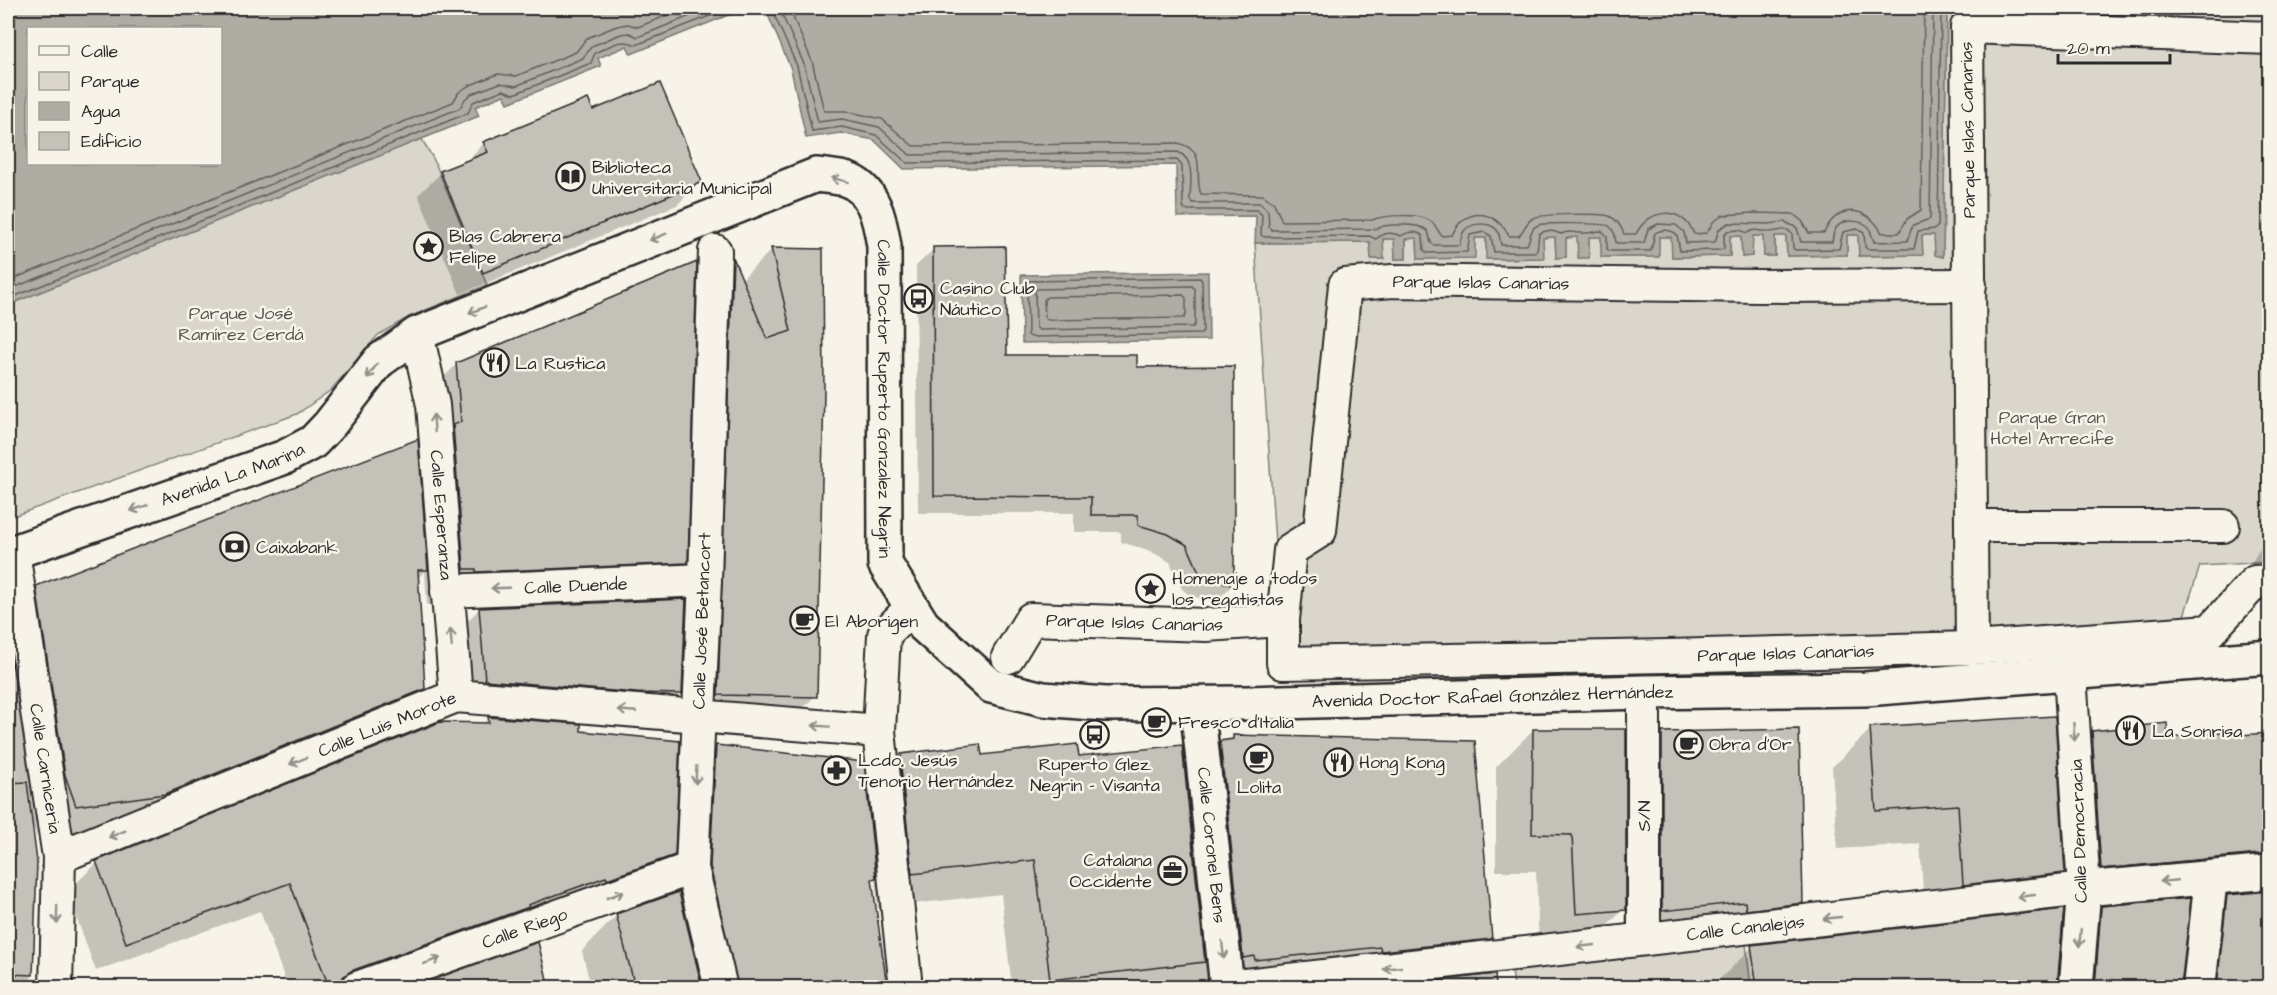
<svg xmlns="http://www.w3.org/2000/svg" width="2277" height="995" viewBox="0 0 2277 995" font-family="'Architects Daughter',sans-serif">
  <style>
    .green { fill: #dad6cc; stroke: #82807c; stroke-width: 1.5 }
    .water { fill: #afaca4; stroke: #7a7874; stroke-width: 1.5; fill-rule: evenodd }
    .shadow { fill: #0003 }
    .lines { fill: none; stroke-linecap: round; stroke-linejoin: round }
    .shore { stroke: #605f5b; stroke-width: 1.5 }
    .building { fill: #c4c1b9; stroke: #2b2b2b; stroke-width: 1.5 }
    .street-casing { stroke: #2b2b2b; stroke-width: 36 }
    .secondary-casing { stroke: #2b2b2b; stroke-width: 38 }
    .street { stroke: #f7f3e8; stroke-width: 32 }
    .secondary { stroke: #f7f3e8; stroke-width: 33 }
    .oneway { stroke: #918f8a }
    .labels { text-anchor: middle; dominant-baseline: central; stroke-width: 5; stroke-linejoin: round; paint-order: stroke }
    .street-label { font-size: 18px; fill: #2b2b2b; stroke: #f7f3e8 }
    .poi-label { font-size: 18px; fill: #2b2b2b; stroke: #f7f3e8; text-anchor: start }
    .park-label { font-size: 18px; fill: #575653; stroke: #f7f3e8 }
  </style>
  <rect width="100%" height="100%" fill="#f7f3e8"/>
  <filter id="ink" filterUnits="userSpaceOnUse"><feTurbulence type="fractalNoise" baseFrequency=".0167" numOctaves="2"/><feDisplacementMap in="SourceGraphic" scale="12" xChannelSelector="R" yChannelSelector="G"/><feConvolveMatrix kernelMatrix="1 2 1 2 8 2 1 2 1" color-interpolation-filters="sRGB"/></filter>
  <g filter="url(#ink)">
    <g class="green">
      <polygon points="1947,8 2269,8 2269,562 2200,566 2181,625 1283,663 1255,243 1370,242 1371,259 1383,259 1383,239 1395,239 1395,259 1406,259 1406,239 1417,238 1418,259 1474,258 1475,238 1486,238 1487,259 1543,258 1543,237 1555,237 1556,258 1566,257 1566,238 1578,237 1579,258 1589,257 1589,237 1601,237 1602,257 1658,257 1659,237 1672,237 1672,257 1730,256 1730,236 1741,236 1742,257 1752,256 1752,236 1763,236 1764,256 1775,256 1775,236 1786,236 1787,256 1847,255 1847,235 1858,235 1859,256 1922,255 1922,235 1935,235 1935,255 1943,257"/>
      <polygon points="421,138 433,158 487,285 409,317 378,335 331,390 297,414 8,518 8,305"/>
      <polygon points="1746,944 1751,987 1514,987 1512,970"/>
    </g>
    <g class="water">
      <path d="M8 8H746L631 54 627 46 598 58 601 66 508 103 504 95 475 107 479 116 8 305ZM28 28H220V164H28Z"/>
      <polygon points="765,8 1947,8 1943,257 1935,255 1934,235 1922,235 1923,255 1859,256 1858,235 1847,235 1847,255 1787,256 1786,236 1775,236 1775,256 1764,256 1763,236 1753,236 1752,256 1742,257 1741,236 1730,236 1730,256 1672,257 1671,237 1659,237 1659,257 1601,257 1601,237 1589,237 1589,258 1578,258 1577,237 1566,238 1566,257 1556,258 1555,237 1543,238 1544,258 1486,259 1486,238 1475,238 1475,258 1418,259 1417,238 1406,239 1406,259 1395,259 1394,239 1383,239 1384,259 1371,259 1370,242 1255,243 1256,216 1177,217 1176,165 904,169 874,140 841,133 806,138 791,69"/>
      <polygon points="1208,272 1209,340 1022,343 1021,275"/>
    </g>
    <g class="shadow">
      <polygon points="593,112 700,182 677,205 460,294 418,195 441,173 465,163 484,143"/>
      <polygon points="934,249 1005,356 1136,368 1233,368 1232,585 1215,603 1189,595 1182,589 1170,562 1150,551 1121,542 1121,532 1074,532 1074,513 918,513 916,266"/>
      <polygon points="771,250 821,250 815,696 786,725 689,723 704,288 732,260 741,280"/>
      <polygon points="457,364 686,562 646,602 680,693 652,722 457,709 451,638 482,606 439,608 439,605 427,605 425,571 417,579 423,689 386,726 127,831 39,842 31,821 35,862 31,988 8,988 8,617 37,587 418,462 424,456 419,401"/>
      <polygon points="2270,533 2270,583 2241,579"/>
      <polygon points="489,718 579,732 673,854 643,884 355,988 288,988 260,911 96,971 67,892 97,863 482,725"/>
      <polygon points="1871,729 2063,872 2025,911 1925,923 1920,844 1837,849 1832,767"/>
      <polygon points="1533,730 1624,771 1663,733 1802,902 1765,940 1625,947 1625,908 1587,946 1539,951 1536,871 1496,871 1496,767"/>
      <polygon points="2092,732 2166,739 2270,734 2270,988 2189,988 2196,928 2228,896 2254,894 2246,887 2069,900 2060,764"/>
      <polygon points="1234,737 1490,934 1453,971 1302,988 1012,988 1001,894 878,908 875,878 871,882 885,988 591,988 582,951 616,916 676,894 681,782 716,747 866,792 902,756 1078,758 1184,778 1220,742 1229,741"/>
      <polygon points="2102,908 2180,986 2180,988 2066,988 2070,940"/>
      <polygon points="2062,911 2056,988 1721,988 1720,979 1752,947"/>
      <polygon points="537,944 547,988 416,988"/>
    </g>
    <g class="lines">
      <g class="shore">
        <path d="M771 8 797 66 812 131 842 127 876 135 907 163 1177 160 1182 166 1183 207 1185 210H1257L1262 215 1261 235 1264 237 1369 236 1376 239C1383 233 1391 231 1401 236 1407 232 1417 230 1423 236L1424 250 1427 253 1467 252 1470 235 1484 232 1491 236 1494 252H1535L1537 250 1539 234C1545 229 1554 231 1561 234 1569 230 1574 233 1582 233 1587 234 1595 231 1602 231L1607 236V249L1610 251H1651L1655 233C1661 229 1672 229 1677 235L1680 251 1721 250 1724 248V236L1727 231 1740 230 1747 233C1755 228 1759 231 1767 232 1773 233 1781 229 1788 230L1792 234 1793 248 1795 250 1839 249 1843 232 1857 229 1864 233 1865 247 1867 249H1914L1918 231 1935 229 1938 226 1941 8"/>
        <path d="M779 8 804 64 818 122 842 119 879 127 910 155 1178 152C1196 160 1190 184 1190 200L1192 203H1260L1268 211 1269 227 1272 230 1374 229C1385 224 1418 222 1428 231L1431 243 1434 245H1459C1461 240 1461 235 1464 231 1471 222 1490 222 1497 230 1500 235 1500 240 1501 245H1527C1531 238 1529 229 1538 225 1544 223 1604 223 1609 226 1615 230 1615 237 1616 243H1644L1648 229 1658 224 1676 225 1684 232 1686 243 1715 242 1719 229 1729 223 1769 224 1785 222 1797 228 1801 242H1832C1833 238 1833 232 1836 228 1844 218 1861 220 1869 227L1874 242 1907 241 1913 225 1930 219 1933 8"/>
        <path d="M789 8 812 61 824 111H845L882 119 913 146 1178 143C1209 151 1193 174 1201 194L1263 195 1274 203 1282 221 1372 220C1384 215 1420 213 1430 221 1436 225 1438 232 1442 236L1452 235C1465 206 1495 209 1509 236H1519C1524 230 1526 222 1533 218 1541 214 1601 213 1609 216 1617 219 1621 226 1624 234H1636C1649 208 1682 205 1694 234L1707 233 1713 222 1723 215 1753 213 1793 214 1802 221 1809 233H1824C1837 203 1867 205 1882 233H1899L1907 219 1921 210 1924 8"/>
        <polygon points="1200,278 1202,281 1203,331 1201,334 1031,337 1028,335 1027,284 1029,281"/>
        <polyline points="8,281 453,102 459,92 468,86 498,74 516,76 576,52 587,38 617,26 628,24 638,27 686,8"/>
        <polygon points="1192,286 1195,289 1195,324 1193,327 1039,330 1036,327 1035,291 1037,289"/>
        <polyline points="8,290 460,108 465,99 471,94 500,83 516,86 583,58 592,46 621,34 629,33 638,37 710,8"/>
        <polygon points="1183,295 1186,298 1186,315 1184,318 1048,320 1045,318 1044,300 1047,297"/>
        <path d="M8 299 468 113 473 102 503 90 514 94 591 63 595 53C610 46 622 37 636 45L730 8"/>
      </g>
    </g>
    <g class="building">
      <polygon points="660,83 702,182 483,273 440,171 488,152 483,142 588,99 593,110"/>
      <polygon points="1005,246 1007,355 1137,355 1137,367 1234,366 1234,586 1206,578 1199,572 1187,545 1168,534 1138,525 1138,515 1091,515 1091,497 934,496 933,247"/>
      <polygon points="771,248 823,249 824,392 817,697 718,695 733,257 767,339 791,331"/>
      <polygon points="697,262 688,563 476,572 476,569 464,569 453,425 461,422 456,363"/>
      <polygon points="418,439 428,570 418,570 425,689 165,794 76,806 65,775 36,586"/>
      <polygon points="686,599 682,694 636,693 485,680 479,608"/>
      <polygon points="8,636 12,667 8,668"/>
      <polygon points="2055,716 2065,873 1963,885 1958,805 1876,811 1870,727"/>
      <polygon points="488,717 581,724 581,731 680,741 675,855 607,879 606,877 528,905 529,907 351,971 343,977 339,987 329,987 290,883 126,943 96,861 440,722 489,723"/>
      <polygon points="2167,723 2168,738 2238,730 2239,735 2270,733 2270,853 2101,869 2092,731"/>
      <polygon points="1533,729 1626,729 1626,910 1576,914 1572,835 1532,834"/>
      <polygon points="1799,729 1803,903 1746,910 1745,902 1662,911 1662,732"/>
      <polygon points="1233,735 1475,741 1492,939 1381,951 1380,947 1255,960 1254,956 1243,958 1220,741 1233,739"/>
      <polygon points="980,744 982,755 1077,744 1079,756 1182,745 1205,962 1050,980 1035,860 912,874 901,766 902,766 901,754"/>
      <polygon points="716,745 864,762 876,878 872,879 887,987 738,987 710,866"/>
      <polygon points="27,782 37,862 33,975 8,974 8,783"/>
      <polygon points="2270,891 2270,987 2217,987 2227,895"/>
      <polygon points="679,892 702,987 635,987 616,914"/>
      <polygon points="2191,898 2181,987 2095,987 2101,906"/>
      <polygon points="2064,909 2057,987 1757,987 1751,945"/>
      <polygon points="538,942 549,987 412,987"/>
      <polygon points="1495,974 1496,987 1383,987"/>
    </g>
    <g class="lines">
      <defs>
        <g id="street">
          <polyline points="715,251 705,580 692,868 721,988"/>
          <path id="s1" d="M417 334 433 405 456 696"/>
          <polyline points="1971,526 2223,526"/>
          <path id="s2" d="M13 552 59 857 56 988"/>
          <path id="s3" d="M447 591 705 580"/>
          <path id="s4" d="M1283 620V663L1668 656 1972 648 2210 631 2255 582 2270 581"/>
          <polyline points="1972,648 1967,27 2270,38"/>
          <path id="s5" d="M1008 657 1031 619 1206 625 1283 620 1290 550 1320 531 1345 285 1392 281 1760 286 1970 285"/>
          <path id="s6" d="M59 857 456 696 879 731"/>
          <polyline points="1644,939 1644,692"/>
          <path id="s7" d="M1227 987 2084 889 2070 674"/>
          <path id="s8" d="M357 988 692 868"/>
          <polyline points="906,988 879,731 884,635 911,608"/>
          <polyline points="2199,988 2211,877"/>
        </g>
        <g id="secondary">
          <path id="s9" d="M8 554 285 457 313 442 330 424 379 361 417 334 816 175C826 176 836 177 845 179 874 188 880 220 884 246L885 564 923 625 991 686 1043 699 1105 704 1247 703 1644 692 1865 689 2270 657"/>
          <path id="s10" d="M1197 704 1227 988"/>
          <polyline points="2076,988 2084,889 2270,872"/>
        </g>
      </defs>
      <use href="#street" class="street-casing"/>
      <use href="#secondary" class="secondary-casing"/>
      <use href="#street" class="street"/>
      <use href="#secondary" class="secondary"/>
    </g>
    <defs><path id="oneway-shaft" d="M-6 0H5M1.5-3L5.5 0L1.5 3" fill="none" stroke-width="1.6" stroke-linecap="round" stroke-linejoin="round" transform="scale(1.5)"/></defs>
    <g class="oneway">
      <use href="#oneway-shaft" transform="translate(840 180) rotate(-166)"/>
      <use href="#oneway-shaft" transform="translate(658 237) rotate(158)"/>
      <use href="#oneway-shaft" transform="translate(477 310) rotate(158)"/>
      <use href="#oneway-shaft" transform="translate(372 371) rotate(127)"/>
      <use href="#oneway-shaft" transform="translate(434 423) rotate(-94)"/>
      <use href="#oneway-shaft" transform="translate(139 508) rotate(161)"/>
      <use href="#oneway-shaft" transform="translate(500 588) rotate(178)"/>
      <use href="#oneway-shaft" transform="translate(451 638) rotate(-95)"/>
      <use href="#oneway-shaft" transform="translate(627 711) rotate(-175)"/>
      <use href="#oneway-shaft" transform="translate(821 726) rotate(-176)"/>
      <use href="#oneway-shaft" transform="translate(2074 732) rotate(86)"/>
      <use href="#oneway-shaft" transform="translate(298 761) rotate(158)"/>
      <use href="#oneway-shaft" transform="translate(696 775) rotate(93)"/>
      <use href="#oneway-shaft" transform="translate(117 834) rotate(158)"/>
      <use href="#oneway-shaft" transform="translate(2169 881) rotate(175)"/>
      <use href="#oneway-shaft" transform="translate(615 895) rotate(-20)"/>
      <use href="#oneway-shaft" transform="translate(2026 896) rotate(174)"/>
      <use href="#oneway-shaft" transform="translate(57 915) rotate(91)"/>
      <use href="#oneway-shaft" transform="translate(1832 918) rotate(174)"/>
      <use href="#oneway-shaft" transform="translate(2080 938) rotate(95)"/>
      <use href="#oneway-shaft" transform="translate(1586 946) rotate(174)"/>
      <use href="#oneway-shaft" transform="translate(1223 950) rotate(84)"/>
      <use href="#oneway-shaft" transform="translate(432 961) rotate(-20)"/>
      <use href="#oneway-shaft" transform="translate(1392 968) rotate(174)"/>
    </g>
  </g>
  <defs>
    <symbol id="library-ring" viewBox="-11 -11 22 22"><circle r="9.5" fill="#f7f3e8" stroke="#2b2b2b" stroke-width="1.5"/><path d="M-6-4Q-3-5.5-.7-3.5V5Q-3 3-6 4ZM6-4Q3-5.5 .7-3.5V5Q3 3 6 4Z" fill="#2b2b2b"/></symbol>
    <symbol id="sight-ring" viewBox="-11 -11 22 22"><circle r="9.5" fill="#f7f3e8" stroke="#2b2b2b" stroke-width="1.5"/><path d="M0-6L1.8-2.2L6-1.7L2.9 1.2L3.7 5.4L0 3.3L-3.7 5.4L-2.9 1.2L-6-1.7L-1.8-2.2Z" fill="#2b2b2b"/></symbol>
    <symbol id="bus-ring" viewBox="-11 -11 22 22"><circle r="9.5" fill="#f7f3e8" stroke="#2b2b2b" stroke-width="1.5"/><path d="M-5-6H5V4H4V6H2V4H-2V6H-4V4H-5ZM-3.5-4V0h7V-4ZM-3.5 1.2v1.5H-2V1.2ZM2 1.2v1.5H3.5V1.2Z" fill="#2b2b2b"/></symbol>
    <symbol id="restaurant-ring" viewBox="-11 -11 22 22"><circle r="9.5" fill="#f7f3e8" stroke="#2b2b2b" stroke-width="1.5"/><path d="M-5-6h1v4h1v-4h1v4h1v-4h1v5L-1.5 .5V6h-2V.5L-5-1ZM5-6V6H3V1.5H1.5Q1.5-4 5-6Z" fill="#2b2b2b"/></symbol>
    <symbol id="bank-ring" viewBox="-11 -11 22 22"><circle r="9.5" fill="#f7f3e8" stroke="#2b2b2b" stroke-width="1.5"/><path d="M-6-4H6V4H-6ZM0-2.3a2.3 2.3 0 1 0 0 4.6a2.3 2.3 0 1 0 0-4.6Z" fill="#2b2b2b"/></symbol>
    <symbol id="cafe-ring" viewBox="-11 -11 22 22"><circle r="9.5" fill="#f7f3e8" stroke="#2b2b2b" stroke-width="1.5"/><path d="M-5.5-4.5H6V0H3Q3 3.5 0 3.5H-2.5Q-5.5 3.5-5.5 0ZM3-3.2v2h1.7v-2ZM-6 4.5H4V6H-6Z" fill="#2b2b2b"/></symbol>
    <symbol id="pharmacy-ring" viewBox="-11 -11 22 22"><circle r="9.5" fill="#f7f3e8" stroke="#2b2b2b" stroke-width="1.5"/><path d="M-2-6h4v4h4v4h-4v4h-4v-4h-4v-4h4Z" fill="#2b2b2b"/></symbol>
    <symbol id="office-ring" viewBox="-11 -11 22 22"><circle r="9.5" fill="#f7f3e8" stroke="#2b2b2b" stroke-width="1.5"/><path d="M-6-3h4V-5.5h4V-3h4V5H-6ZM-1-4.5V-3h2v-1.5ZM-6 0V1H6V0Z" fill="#2b2b2b"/></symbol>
  </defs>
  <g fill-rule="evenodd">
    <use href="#library-ring" x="554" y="160" width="33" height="33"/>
    <use href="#sight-ring" x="412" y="230" width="33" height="33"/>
    <use href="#bus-ring" x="902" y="282" width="33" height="33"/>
    <use href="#restaurant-ring" x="478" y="346" width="33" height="33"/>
    <use href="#bank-ring" x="218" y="530" width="33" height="33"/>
    <use href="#sight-ring" x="1134" y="572" width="33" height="33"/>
    <use href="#cafe-ring" x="788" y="604" width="33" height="33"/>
    <use href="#cafe-ring" x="1140" y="706" width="33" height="33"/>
    <use href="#restaurant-ring" x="2114" y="714" width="33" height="33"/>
    <use href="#bus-ring" x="1078" y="718" width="33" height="33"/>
    <use href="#cafe-ring" x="1672" y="728" width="33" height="33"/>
    <use href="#cafe-ring" x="1242" y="742" width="33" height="33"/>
    <use href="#restaurant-ring" x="1322" y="746" width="33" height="33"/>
    <use href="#pharmacy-ring" x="820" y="754" width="33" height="33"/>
    <use href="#office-ring" x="1156" y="854" width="33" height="33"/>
  </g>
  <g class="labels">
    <g class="street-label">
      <text transform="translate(1968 130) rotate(-91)">Parque Islas Canarias</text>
      <text stroke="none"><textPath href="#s5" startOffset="786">Parque Islas Canarias</textPath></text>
      <text stroke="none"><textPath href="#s9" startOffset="1170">Calle Doctor Ruperto Gonzalez Negrin</textPath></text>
      <text stroke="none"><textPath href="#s9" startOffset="238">Avenida La Marina</textPath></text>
      <text stroke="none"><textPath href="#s1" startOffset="183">Calle Esperanza</textPath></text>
      <text stroke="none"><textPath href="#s3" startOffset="129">Calle Duende</textPath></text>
      <text transform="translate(702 621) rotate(-88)">Calle José Betancort</text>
      <text stroke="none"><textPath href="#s5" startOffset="148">Parque Islas Canarias</textPath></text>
      <text stroke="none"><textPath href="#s4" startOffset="546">Parque Islas Canarias</textPath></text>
      <text stroke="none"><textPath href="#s9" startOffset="2002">Avenida Doctor Rafael González Hernández</textPath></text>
      <text stroke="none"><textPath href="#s6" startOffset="354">Calle Luis Morote</textPath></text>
      <text stroke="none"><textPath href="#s2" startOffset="219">Calle Carniceria</textPath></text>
      <text transform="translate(1644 816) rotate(-90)">S/N</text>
      <text transform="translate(2079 831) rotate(-92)">Calle Democracia</text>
      <text stroke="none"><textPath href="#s10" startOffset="142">Calle Coronel Bens</textPath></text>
      <text stroke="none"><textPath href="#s8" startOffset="178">Calle Riego</textPath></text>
      <text stroke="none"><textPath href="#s7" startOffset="522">Calle Canalejas</textPath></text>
    </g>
    <g class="poi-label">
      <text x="592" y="167">Biblioteca<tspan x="592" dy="21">Universitaria Municipal</tspan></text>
      <text x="449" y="236">Blas Cabrera<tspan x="449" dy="21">Felipe</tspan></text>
      <text x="940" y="288">Casino Club<tspan x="940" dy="21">Náutico</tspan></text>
      <text x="515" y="363">La Rustica</text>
      <text x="256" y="547">Caixabank</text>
      <text x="1172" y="578">Homenaje a todos<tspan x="1172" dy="21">los regatistas</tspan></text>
      <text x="825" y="621">El Aborigen</text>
      <text x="1178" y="722">Fresco d'Italia</text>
      <text x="2152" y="731">La Sonrisa</text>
      <text x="1709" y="744">Obra d'Or</text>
      <text x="858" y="760">Lcdo. Jesús<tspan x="858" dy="21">Tenorio Hernández</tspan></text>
      <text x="1359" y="762">Hong Kong</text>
      <text x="1095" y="764" text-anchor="middle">Ruperto Glez.<tspan x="1095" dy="21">Negrin - Visanta</tspan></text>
      <text x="1259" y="787" text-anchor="middle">Lolita</text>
      <text x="1152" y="860" text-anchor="end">Catalana<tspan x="1152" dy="21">Occidente</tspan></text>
    </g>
    <g class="park-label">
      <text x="241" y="313">Parque José<tspan x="241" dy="21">Ramírez Cerdá</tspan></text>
      <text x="2052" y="417">Parque Gran<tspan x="2052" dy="21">Hotel Arrecife</tspan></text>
    </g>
  </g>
  <rect width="2277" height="995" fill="none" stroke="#f7f3e8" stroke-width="30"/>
  <rect x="15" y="15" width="2247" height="965" fill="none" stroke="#2b2b2b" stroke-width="2" filter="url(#ink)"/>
  <rect x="27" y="27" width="195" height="138" fill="#f7f3e8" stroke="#a5a39c" stroke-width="1.5"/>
  <rect x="39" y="46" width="30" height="9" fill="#f7f3e8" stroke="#a5a39c" stroke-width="1.5"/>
  <text x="81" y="57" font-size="18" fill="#2b2b2b">Calle</text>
  <rect x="39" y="72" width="30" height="18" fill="#dad6cc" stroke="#a5a39c" stroke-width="1.5"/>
  <text x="81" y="87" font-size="18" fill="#2b2b2b">Parque</text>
  <rect x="39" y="102" width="30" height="18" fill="#afaca4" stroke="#a5a39c" stroke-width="1.5"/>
  <text x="81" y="117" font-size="18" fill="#2b2b2b">Agua</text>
  <rect x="39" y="132" width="30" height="18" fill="#c4c1b9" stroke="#a5a39c" stroke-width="1.5"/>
  <text x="81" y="147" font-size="18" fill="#2b2b2b">Edificio</text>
  <path d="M2058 54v9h112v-9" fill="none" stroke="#2b2b2b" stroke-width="3"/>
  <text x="2067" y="54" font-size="18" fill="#2b2b2b" stroke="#f7f3e8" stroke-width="4.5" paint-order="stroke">20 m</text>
</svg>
